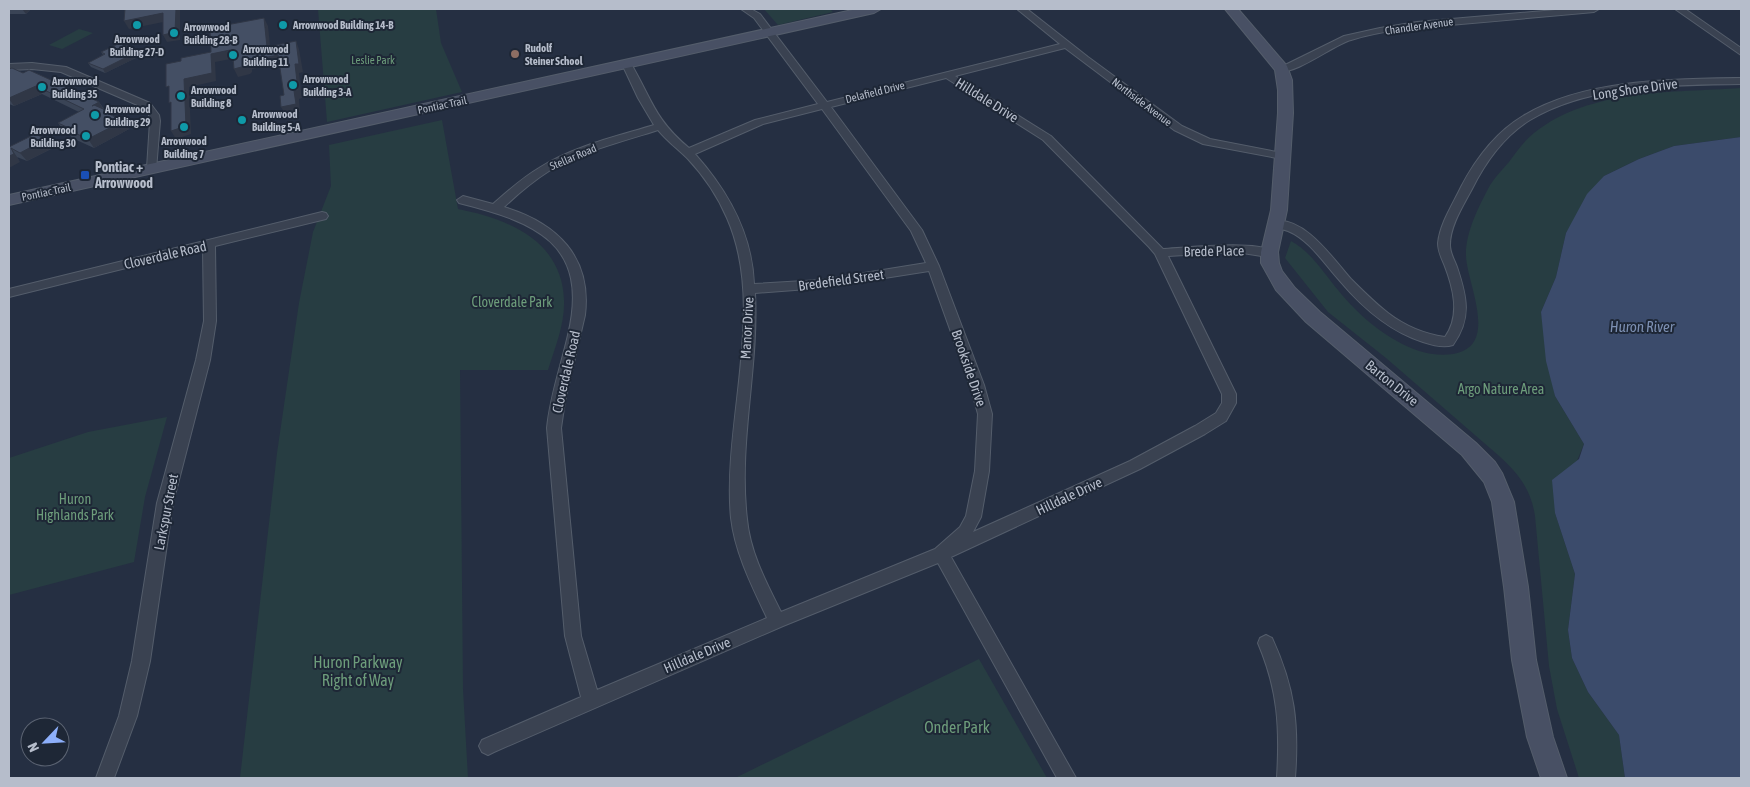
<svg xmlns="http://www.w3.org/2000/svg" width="1750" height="787" viewBox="0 0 1750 787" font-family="'Asap Condensed',sans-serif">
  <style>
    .green { fill: #273d42 }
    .water { fill: #3b4b6b }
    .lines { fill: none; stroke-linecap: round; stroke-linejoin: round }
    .street-casing { stroke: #545d6b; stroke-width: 2 }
    .secondary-casing { stroke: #545d6b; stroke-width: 2 }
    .street { fill: #3a4251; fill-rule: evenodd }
    .secondary { fill: #485064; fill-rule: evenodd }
    .wall { fill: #3a4456 }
    .shaded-wall { fill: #303746 }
    .building { fill: #444f64; stroke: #303746 }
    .culture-dot { fill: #0f9aa8; stroke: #1e2736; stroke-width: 2 }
    .education-dot { fill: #8d6e63; stroke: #1e2736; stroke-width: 2 }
    .transit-dot { fill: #1a4fb4; stroke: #1e2736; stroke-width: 2 }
    .labels { text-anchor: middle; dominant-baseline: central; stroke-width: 4; stroke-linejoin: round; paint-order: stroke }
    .far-poi-label { font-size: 11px; font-weight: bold; fill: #b6bdcb; stroke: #1e2736; text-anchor: start }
    .far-street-label { font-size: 11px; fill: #b6bdcb; stroke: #1e2736 }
    .far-park-label { font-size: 11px; fill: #6d9d7b; stroke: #1e2736 }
    .street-label { font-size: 14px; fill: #b6bdcb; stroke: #1e2736 }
    .poi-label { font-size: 14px; font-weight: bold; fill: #b6bdcb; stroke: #1e2736; text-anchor: start }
    .park-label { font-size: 14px; fill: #6d9d7b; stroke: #1e2736 }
    .water-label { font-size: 15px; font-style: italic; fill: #7d90b3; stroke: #1e2736 }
    .near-park-label { font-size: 16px; fill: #6d9d7b; stroke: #1e2736 }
  </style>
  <rect width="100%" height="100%" fill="#252f42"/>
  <g class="green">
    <polygon points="318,9 436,9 441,43 462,92 327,122"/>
    <polygon points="764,9 830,9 833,12 778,25"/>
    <polygon points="79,29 93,33 62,49 49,45"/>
    <path d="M1741 88V137L1674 146 1639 159 1604 176 1566 233 1556 277 1541 312 1555 396 1584 444 1555 513 1575 574 1568 630 1572 658 1588 692 1619 735 1625 778H1579L1557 709 1549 666 1535 516C1531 489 1518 473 1498 455L1386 358 1328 312 1285 258 1291 241C1311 252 1323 272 1338 290 1358 315 1387 340 1419 351 1432 355 1450 357 1463 351 1495 337 1467 282 1466 256 1465 234 1478 208 1488 189 1493 179 1502 170 1509 162 1516 152 1524 141 1534 133 1591 88 1672 93 1741 88Z"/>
    <path d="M442 120 458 209C509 219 562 241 564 300 565 324 555 348 548 370H460L463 689 468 778H240L277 453 299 303 313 232 331 186 329 145Z"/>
    <polygon points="167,417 145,497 134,562 9,595 9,458 88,432"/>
    <polygon points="979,659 1047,778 735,778"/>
  </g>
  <polygon class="water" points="1741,137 1741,778 1625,778 1619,735 1588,692 1572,658 1568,630 1575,574 1555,513 1552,480 1579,459 1584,444 1555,396 1546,361 1541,312 1556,277 1566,233 1587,194 1604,176 1639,159 1674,146"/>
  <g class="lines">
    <defs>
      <g id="street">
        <path d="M741 9H751L760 14 827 102 1060 44 1017 9H1027L1088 57 1182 126 1210 139 1282 153 1287 156 1282 159 1203 144 1174 130 1065 48 955 76 1051 136 1163 249C1183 248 1263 239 1274 253L1268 257 1236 252 1168 256 1236 394V403L1226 421 1205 434 1140 469 951 557 1076 778H1057L938 563 783 626 494 752 488 755 482 752 479 746 482 740 581 697 565 636 547 428C550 396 561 366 568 335 590 243 535 222 459 203L457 200 463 196 493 204C508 191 522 178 539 168 574 146 615 137 654 125L638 98 622 64 624 62H630C652 99 654 119 689 148L755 120 818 104 754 18ZM946 78 1043 140 1149 247 1155 254 1222 394V403L1216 413 1195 426 1130 461 973 532 981 517 989 471 992 414 984 385 939 266 922 230 831 107ZM822 109 911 231 926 263 821 280 754 284C752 233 728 191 695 154L763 124ZM658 130C667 141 678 149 688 159 704 176 718 197 727 218 767 308 722 423 731 518 735 553 752 586 767 618L597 690 581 636 561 428 565 401 585 315C592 257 557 223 504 207 518 194 533 181 549 171 583 151 621 142 658 130ZM929 271 970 385 978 414 975 471 966 516 960 527 935 549 781 612C766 582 750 552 747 519 738 443 759 368 755 293L821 288Z"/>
        <path d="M1567 9H1599L1594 12C1550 16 1505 20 1461 24 1425 27 1386 29 1351 40 1333 45 1296 75 1279 71L1277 69 1344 36 1380 28 1417 22Z"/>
        <polygon points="1675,9 1685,9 1741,48 1741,55"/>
        <polygon points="32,63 66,67 150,103 159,115 160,121 156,170 152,171 147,168 150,121 149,115 142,107 61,72 32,69 9,70 9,64"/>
        <path d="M1741 78V84C1674 85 1589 84 1530 120 1504 136 1485 163 1472 189 1463 206 1450 226 1450 245 1450 253 1454 259 1457 267 1467 297 1472 318 1453 345 1443 348 1432 345 1423 342 1389 331 1363 308 1340 281 1325 265 1310 240 1288 231 1283 229 1278 229 1273 228L1271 225 1273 222C1303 214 1334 260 1351 279 1363 291 1375 303 1388 313 1405 326 1424 334 1445 337 1461 315 1453 287 1444 264 1441 257 1438 251 1438 243 1440 223 1453 204 1461 187 1475 160 1496 132 1523 116 1584 79 1672 79 1741 78Z"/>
        <polygon points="322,212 326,213 328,216 326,219 215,246 216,321 210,360 173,503 150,661 137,716 114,778 96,778 119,716 132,661 157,503 196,360 204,321 203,249 9,297 9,289"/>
        <path d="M1266 635 1272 638C1295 688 1299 724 1295 778H1277C1280 727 1278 690 1258 643L1260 638Z"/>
      </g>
      <g id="secondary">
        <polygon points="857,9 881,9 874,13 9,205 9,195"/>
        <polygon points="1225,9 1238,9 1287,66 1292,80 1293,113 1287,210 1278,252 1279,263 1282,271 1295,288 1320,312 1476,443 1495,462 1502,473 1514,502 1528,587 1536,660 1553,737 1567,778 1541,778 1527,737 1512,660 1504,587 1492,502 1484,482 1462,455 1306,322 1276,290 1261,263 1261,252 1271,210 1278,113 1278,90 1275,70"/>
      </g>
    </defs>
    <use href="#street" class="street-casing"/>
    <use href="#secondary" class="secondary-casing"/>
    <use href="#street" class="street"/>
    <use href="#secondary" class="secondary"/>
  </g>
  <g class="wall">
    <polygon points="9,9 31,9 26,14 9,14"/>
    <polygon points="139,51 142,55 105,73 91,67 88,63 103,55 101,52"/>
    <polygon points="9,69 23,73 99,102 104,109 129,129 94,148 72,138 69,134 64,131 58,123 79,112 42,94 14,106 9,104"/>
    <polygon points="9,147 53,148 27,161 17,157 20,162"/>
  </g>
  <g class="shaded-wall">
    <polygon points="22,9 31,9 26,14"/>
    <polygon points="176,9 184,9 180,9 180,40 167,42 163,35"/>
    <polygon points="163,13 168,21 129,29 124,21"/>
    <polygon points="264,18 268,26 271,55 267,47"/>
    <polygon points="296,41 299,49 303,72 299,73 302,98 299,99 300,112 286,115 281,107 294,91"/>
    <polygon points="230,50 234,58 235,66 231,59 215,62 216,81 189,87 191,134 176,139 171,131 184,79 211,54"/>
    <polygon points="139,51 142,55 105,73 103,69"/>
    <polygon points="278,55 282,63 252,69 252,72 250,74 238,77 234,69 248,61"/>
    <polygon points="36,86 42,94 14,106 9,99 9,98"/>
    <polygon points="99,102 104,110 92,106"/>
    <polygon points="123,121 129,129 94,148 88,139"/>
    <polygon points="46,139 53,148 27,161 20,153"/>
    <polygon points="11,148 17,157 20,162 9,168 9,156"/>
  </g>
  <g class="building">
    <polygon points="125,9 176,9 175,32 163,35 163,13 124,21"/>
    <polygon points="264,18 267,47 296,41 299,64 295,64 298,90 294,91 296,104 281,107 280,96 284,95 278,55 248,61 248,64 245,66 234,69 233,57 230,58 230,50 211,54 212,73 184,79 186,126 171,131 171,102 169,103 169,86 166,87 166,64 181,61 181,58 211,52 210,28"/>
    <polygon points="120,43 139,51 103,69 88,63 105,54 101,52"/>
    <polygon points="12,68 23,73 29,70 99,102 92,106 94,105 110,112 107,113 123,121 88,139 66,129 69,128 58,123 84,109 36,86 9,98 9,69"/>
    <polygon points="35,134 46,139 20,153 11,148 14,154 9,156 9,147"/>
  </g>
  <g class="culture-dot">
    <circle cx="137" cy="25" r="5"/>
    <circle cx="283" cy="25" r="5"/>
    <circle cx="174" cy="33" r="5"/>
    <circle cx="233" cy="55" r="5"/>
    <circle cx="293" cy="85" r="5"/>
    <circle cx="42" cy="87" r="5"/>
    <circle cx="181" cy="96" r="5"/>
    <circle cx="95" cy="115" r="5"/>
    <circle cx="242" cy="120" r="5"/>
    <circle cx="184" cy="127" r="5"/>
    <circle cx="86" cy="136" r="5"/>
  </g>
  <circle class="education-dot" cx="515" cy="54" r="5"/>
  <rect class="transit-dot" x="80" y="170" width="10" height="10" rx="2.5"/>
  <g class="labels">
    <g class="far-poi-label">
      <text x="293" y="25">Arrowwood Building 14-B</text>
      <text x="184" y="27">Arrowwood<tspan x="184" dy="13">Building 28-B</tspan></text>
      <text x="137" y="39" text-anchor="middle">Arrowwood<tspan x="137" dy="13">Building 27-D</tspan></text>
      <text x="525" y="48">Rudolf<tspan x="525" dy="13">Steiner School</tspan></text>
      <text x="243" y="49">Arrowwood<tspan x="243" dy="13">Building 11</tspan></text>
      <text x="303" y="79">Arrowwood<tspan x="303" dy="13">Building 3-A</tspan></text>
      <text x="52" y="81">Arrowwood<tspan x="52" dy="13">Building 35</tspan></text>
      <text x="191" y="90">Arrowwood<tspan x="191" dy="13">Building 8</tspan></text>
      <text x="105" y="109">Arrowwood<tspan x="105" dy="13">Building 29</tspan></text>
      <text x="252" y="114">Arrowwood<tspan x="252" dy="13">Building 5-A</tspan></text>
      <text x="76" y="130" text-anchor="end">Arrowwood<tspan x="76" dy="13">Building 30</tspan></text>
      <text x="184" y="141" text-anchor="middle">Arrowwood<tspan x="184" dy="13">Building 7</tspan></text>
    </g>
    <g class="far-street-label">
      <text transform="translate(1419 26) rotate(-8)">Chandler Avenue</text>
      <text transform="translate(875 92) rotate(-14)">Delafield Drive</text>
      <text transform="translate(1142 102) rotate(37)">Northside Avenue</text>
      <text transform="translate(442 105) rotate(-12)">Pontiac Trail</text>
      <text transform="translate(573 157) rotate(-23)">Stellar Road</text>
      <text transform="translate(46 192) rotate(-12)">Pontiac Trail</text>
    </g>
    <g class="far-park-label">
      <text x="373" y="60">Leslie Park</text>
    </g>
    <g class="street-label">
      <text transform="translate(1635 89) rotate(-8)">Long Shore Drive</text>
      <text transform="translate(987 100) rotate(32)">Hilldale Drive</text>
      <text transform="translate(1214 251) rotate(-1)">Brede Place</text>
      <text transform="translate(165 255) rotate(-13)">Cloverdale Road</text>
      <text transform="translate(841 280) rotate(-8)">Bredefield Street</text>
      <text transform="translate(747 328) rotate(-87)">Manor Drive</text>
      <text transform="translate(969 368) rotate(71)">Brookside Drive</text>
      <text transform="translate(566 372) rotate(-77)">Cloverdale Road</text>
      <text transform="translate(1392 383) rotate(39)">Barton Drive</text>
      <text transform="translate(1069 496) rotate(-25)">Hilldale Drive</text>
      <text transform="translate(166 512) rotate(-79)">Larkspur Street</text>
      <text transform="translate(697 655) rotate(-23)">Hilldale Drive</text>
    </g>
    <g class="poi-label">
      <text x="95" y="167">Pontiac +<tspan x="95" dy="16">Arrowwood</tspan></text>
    </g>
    <g class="park-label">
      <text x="512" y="302">Cloverdale Park</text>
      <text x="1501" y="389">Argo Nature Area</text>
      <text x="75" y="499">Huron<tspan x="75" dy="16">Highlands Park</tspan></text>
    </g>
    <g class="water-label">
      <text x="1642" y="326">Huron River</text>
    </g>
    <g class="near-park-label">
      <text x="358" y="662">Huron Parkway<tspan x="358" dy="18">Right of Way</tspan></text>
      <text x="957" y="727">Onder Park</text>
    </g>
  </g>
  <rect width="1750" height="787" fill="none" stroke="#b6bdcb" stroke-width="20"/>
  <g transform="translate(45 742) rotate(245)"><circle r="24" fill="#1e2736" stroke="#5b6372"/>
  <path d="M0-4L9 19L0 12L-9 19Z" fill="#8daffa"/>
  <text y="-8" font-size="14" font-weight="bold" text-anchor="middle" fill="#b6bdcb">N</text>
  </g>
</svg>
